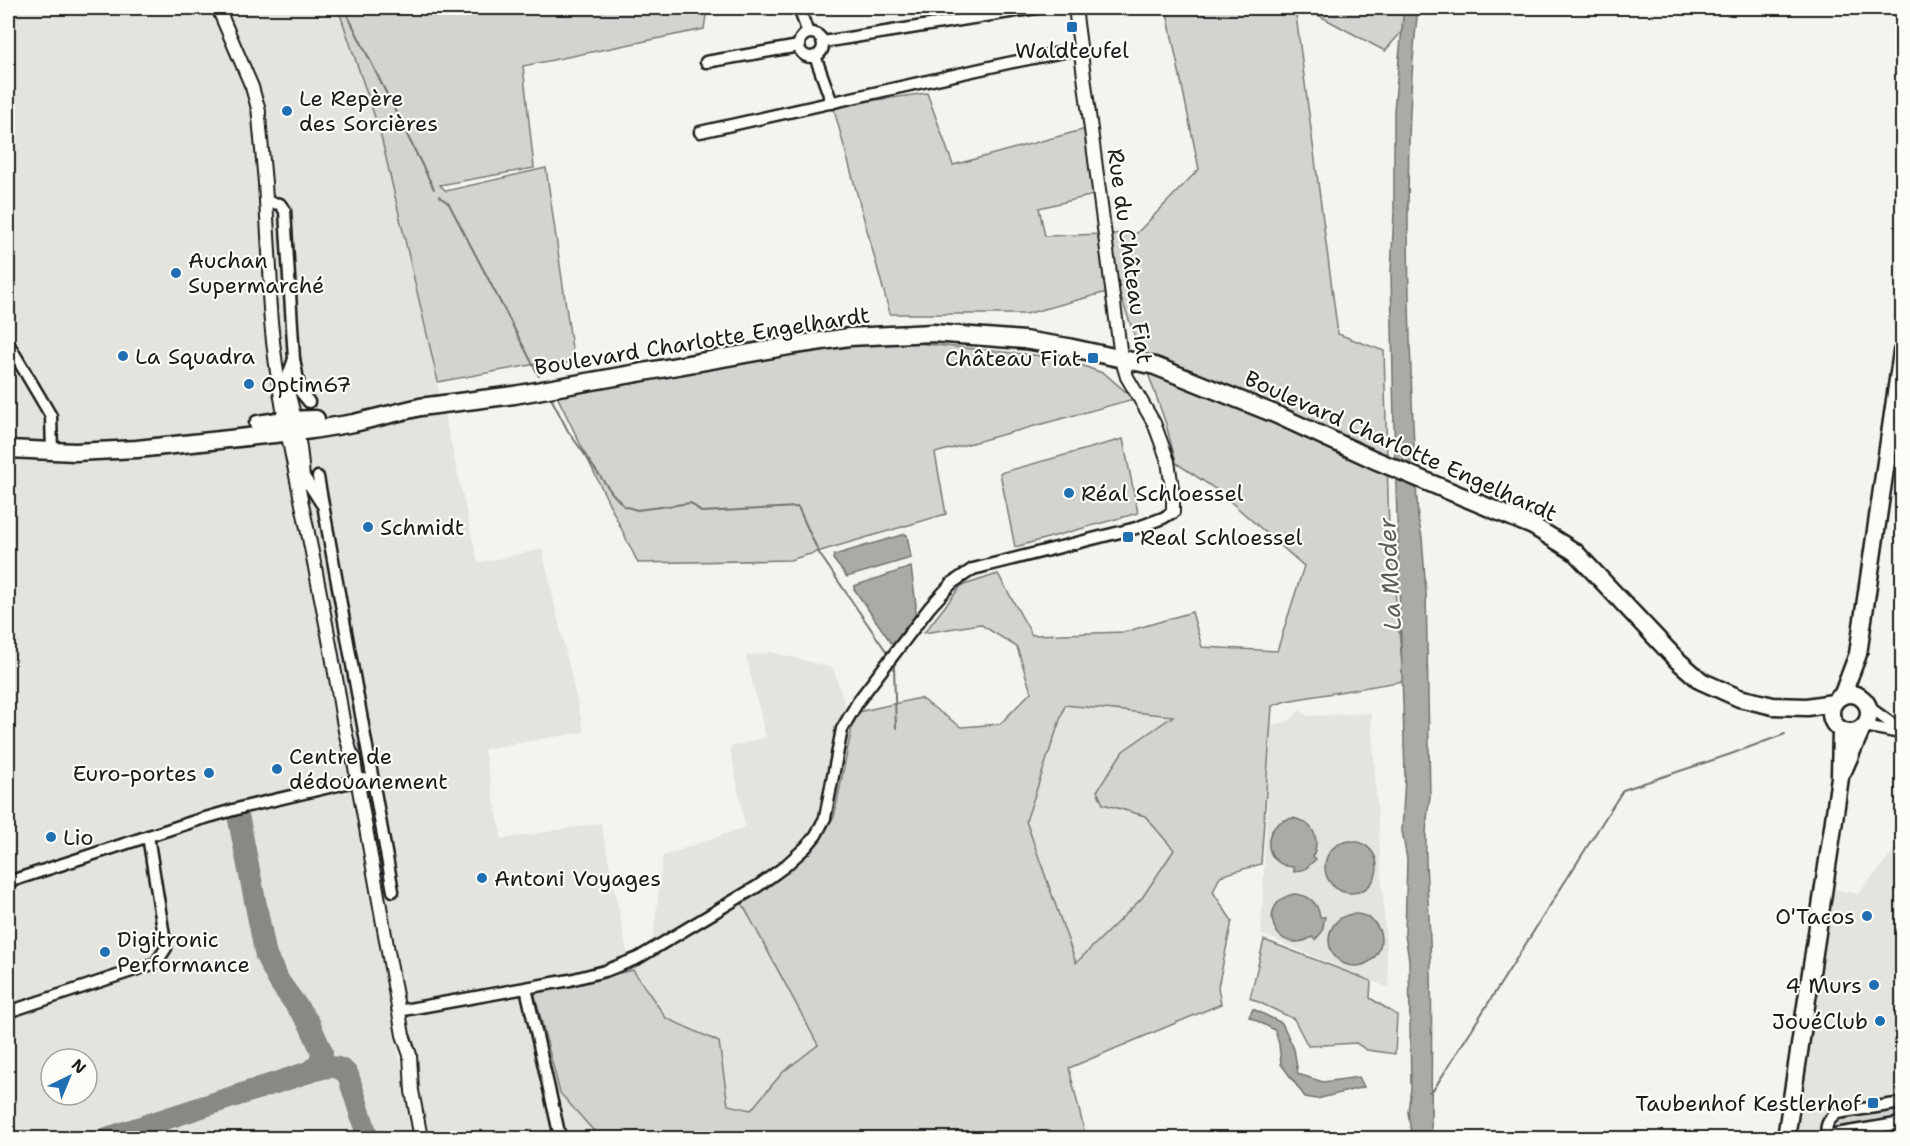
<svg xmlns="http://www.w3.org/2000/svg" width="1910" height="1146" viewBox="0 0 1910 1146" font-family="'Shantell Sans',sans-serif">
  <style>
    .built { fill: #e4e3de; fill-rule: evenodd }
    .green { fill: #d4d3cf; stroke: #787876; stroke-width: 1.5; fill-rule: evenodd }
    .water { fill: #abaaa6; stroke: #72716f; stroke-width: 1.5 }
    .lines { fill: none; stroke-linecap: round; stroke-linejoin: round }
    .stream { stroke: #72716f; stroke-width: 2 }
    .taxiway { stroke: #888885; stroke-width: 22 }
    .minor-casing { stroke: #1c1c1c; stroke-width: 15 }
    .tertiary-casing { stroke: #1c1c1c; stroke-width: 16 }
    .primary-casing { stroke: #1c1c1c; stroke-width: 21 }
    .minor { stroke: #fdfcf7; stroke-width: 10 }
    .tertiary { stroke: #fdfcf7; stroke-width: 12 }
    .primary { stroke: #fdfcf7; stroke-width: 16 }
    .poi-dot { fill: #1f6fb2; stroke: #fdfcf7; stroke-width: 2 }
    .labels { text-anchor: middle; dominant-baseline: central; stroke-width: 4.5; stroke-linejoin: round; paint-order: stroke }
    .poi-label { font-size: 22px; fill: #1c1c1c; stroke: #fdfcf7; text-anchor: start }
    .street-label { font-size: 22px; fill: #1c1c1c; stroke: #fdfcf7 }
    .water-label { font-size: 24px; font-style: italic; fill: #5c5c5a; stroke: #fdfcf7 }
  </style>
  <rect width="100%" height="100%" fill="#f4f3ee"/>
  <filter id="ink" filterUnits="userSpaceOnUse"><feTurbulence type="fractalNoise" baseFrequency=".0167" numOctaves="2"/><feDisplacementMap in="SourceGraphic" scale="12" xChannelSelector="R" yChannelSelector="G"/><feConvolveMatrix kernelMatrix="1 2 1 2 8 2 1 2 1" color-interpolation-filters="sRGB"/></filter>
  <g filter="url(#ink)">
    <g class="built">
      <path d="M8 8H332L340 14 380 132 478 563 542 549 584 732 484 749 502 839 601 823 628 957 652 946 663 856 745 827 730 747 766 737 746 656 771 652 833 668 852 727 834 817 742 904 818 1045 783 1072 751 1110 728 1106 719 1042 666 1018 560 1093 600 1138H428L363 790 351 794 414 1138H8ZM51 1059H87V1095H51Z"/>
      <polygon points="1065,704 1173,715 1123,751 1103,804 1145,816 1174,850 1142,898 1076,964 1026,821"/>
      <polygon points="1300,710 1307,716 1371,713 1389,988 1261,934 1271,725 1289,721"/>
      <polygon points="1902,842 1902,1138 1797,1138 1834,889 1858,894"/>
    </g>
    <g class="green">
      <polygon points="332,8 707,8 704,29 523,66 534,168 440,185 446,191 546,168 574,362 544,365 542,363 438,382 380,132 340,14"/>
      <path d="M1166 8H1295L1338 334 1384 351 1389 532 1404 681 1286 701 1272 706 1261 864 1220 876 1213 892 1232 921 1218 987 1221 1004 1069 1068 1086 1138H600L560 1093 534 992 633 970 666 1018 719 1042 728 1105 751 1110 783 1072 818 1045 742 903 834 817 852 727 858 712 920 698 961 727 1000 724 1031 692 1017 647 980 624 924 633 961 586 998 574 1032 635 1125 632 1192 612 1202 647 1277 651 1304 566 1217 490 1176 463 1166 424 1118 289 1026 314H890L833 106 927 93 953 165 1086 129 1094 195 1039 208 1045 236 1137 233 1199 169ZM1065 705 1173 716 1123 751 1097 791 1103 804 1145 816 1174 850 1142 898 1076 963 1026 821Z"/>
      <polygon points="1305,8 1422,8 1385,51"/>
      <polygon points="897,341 1062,358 1105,374 1134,399 935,453 946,514 790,560 638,563 557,396 823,348"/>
      <polygon points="1123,439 1138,513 1015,547 1000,473"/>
      <polygon points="1264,940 1371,981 1370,998 1397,1015 1395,1054 1367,1050 1356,1043 1308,1046 1294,1019 1250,998"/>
      <polygon points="1902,1108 1902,1119 1837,1129 1832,1124 1837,1118"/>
    </g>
    <g class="water">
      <path d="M1404 8H1418C1409 83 1408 159 1408 235 1409 329 1412 423 1418 518L1422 537 1426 592 1430 798C1421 844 1429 894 1430 941 1433 1007 1431 1073 1431 1138H1412L1408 1112 1411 1088 1410 1023 1409 960 1405 935 1407 859 1402 831 1405 777 1403 703 1394 425 1391 272 1394 212V110Z"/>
      <polygon points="905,534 907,535 911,558 847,577 833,559 834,555"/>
      <polygon points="911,567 916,605 915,617 894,647 854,589 854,586"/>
      <path d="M1293 818C1313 822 1321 838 1313 856L1316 859 1305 869 1294 872V867C1261 866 1260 822 1293 818Z"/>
      <circle cx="1351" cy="867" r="26"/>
      <path d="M1294 894C1309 895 1318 903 1320 917H1325L1322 932 1315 940 1312 937C1275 959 1254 902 1294 894Z"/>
      <circle cx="1355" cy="940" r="26"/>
      <polygon points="1253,1009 1282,1023 1294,1049 1298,1074 1323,1082 1359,1077 1364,1087 1317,1099 1305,1097 1281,1064 1279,1044 1275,1030 1249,1017"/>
    </g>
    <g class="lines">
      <g class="stream">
        <polyline points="344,8 434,189"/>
        <polyline points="439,196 449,204 539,376"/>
        <polyline points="550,396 568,431 612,493 624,506 637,510 691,503 701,512 798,507 819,553 888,654"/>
        <polyline points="894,667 896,728"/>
        <polyline points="1429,1092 1434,1089 1623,790 1728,755 1785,734"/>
      </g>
      <g class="taxiway">
        <polyline points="239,820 266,956 280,983 309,1023 322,1052 320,1063 309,1072"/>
        <path d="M107 1138 309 1072C323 1068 337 1062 348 1075L368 1138"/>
      </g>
      <defs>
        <g id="minor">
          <polyline points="799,8 808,33"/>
          <circle cx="811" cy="45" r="12"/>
          <polyline points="823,42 1036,8"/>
          <polyline points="815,56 832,103"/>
          <polyline points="706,62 799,46"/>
          <polyline points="700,132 1008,63 1079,49"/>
          <polyline points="266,202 280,204 285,211 294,359 285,384"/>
          <polyline points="8,343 51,416 52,451"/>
          <polyline points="294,359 300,391 309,402"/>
          <polyline points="303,475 321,503"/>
          <polyline points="318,477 393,891"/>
          <polyline points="1870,708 1902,731"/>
          <polyline points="1865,726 1900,733"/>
          <polyline points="8,882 198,820 244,807 364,779"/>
          <polyline points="526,988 560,1137"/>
          <polyline points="398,1011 570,980 605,971 638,958 758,886 784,867 806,847 816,835 825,818 842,729 859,700 930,607 952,583 973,569 1136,528 1163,518 1173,512"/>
          <polyline points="8,1012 156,963 166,948 148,836"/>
          <path d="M1827 1138C1825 1126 1827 1121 1837 1113L1902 1103"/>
          <polyline points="1833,1138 1836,1134 1902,1123"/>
        </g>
        <g id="tertiary">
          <polyline points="218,8 252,87 259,112"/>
          <polyline points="1075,8 1121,357 1127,377 1154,423 1168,461 1173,495 1173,512"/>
          <path d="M258 106 265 183 271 287 269 294C274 392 300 487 318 583 324 613 330 643 335 673 341 704 343 733 354 762"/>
          <path d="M285 382C295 414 302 449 303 483"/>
          <polyline points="353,756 403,1035 410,1055 412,1091 421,1138"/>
        </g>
        <g id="primary">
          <polyline points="258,424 285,420 316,419"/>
          <polyline points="8,449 75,452 137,449 312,430 354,423 420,407 514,395 795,345 849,337 933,333 1024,340 1068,347 1155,366 1275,414 1375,460 1533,526 1575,552 1677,660 1701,681 1739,698 1773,706 1807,707 1833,703"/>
          <circle cx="1850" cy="713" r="19"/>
          <polyline points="1842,696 1858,654 1902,352"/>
          <polyline points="1843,771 1861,730"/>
          <polyline points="1786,1138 1833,827 1840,777 1841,730"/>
        </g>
      </defs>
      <use href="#minor" class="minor-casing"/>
      <use href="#tertiary" class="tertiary-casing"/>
      <use href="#primary" class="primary-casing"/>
      <use href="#minor" class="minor"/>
      <use href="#tertiary" class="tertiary"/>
      <use href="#primary" class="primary"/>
    </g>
  </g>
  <g class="poi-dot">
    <rect x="1066" y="21" width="12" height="12" rx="3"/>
    <circle cx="287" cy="111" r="6"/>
    <circle cx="176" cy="273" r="6"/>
    <circle cx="123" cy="356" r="6"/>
    <rect x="1087" y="352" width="12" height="12" rx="3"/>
    <circle cx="249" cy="384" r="6"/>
    <circle cx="1069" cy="493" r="6"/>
    <circle cx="368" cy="527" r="6"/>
    <rect x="1122" y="531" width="12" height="12" rx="3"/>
    <circle cx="277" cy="769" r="6"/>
    <circle cx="209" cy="773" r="6"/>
    <circle cx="51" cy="837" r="6"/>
    <circle cx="482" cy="878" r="6"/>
    <circle cx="1867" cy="916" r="6"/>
    <circle cx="105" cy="952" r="6"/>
    <circle cx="1874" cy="985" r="6"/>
    <circle cx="1880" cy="1021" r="6"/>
    <rect x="1867" y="1097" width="12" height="12" rx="3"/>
  </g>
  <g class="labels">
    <g class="poi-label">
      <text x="1072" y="50" text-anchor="middle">Waldteufel</text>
      <text x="299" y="98">Le Repère<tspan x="299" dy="25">des Sorcières</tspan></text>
      <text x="188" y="260">Auchan<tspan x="188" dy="25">Supermarché</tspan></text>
      <text x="135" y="356">La Squadra</text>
      <text x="1081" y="358" text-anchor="end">Château Fiat</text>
      <text x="261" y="384">Optim67</text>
      <text x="1081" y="493">Réal Schloessel</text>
      <text x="380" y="527">Schmidt</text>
      <text x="1140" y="537">Real Schloessel</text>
      <text x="289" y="756">Centre de<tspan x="289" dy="25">dédouanement</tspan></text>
      <text x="197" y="773" text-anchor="end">Euro-portes</text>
      <text x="63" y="837">Lio</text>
      <text x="494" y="878">Antoni Voyages</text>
      <text x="1855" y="916" text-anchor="end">O'Tacos</text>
      <text x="117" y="939">Digitronic<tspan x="117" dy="25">Performance</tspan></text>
      <text x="1862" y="985" text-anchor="end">4 Murs</text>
      <text x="1868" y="1021" text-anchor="end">JouéClub</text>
      <text x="1861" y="1103" text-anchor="end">Taubenhof Kestlerhof</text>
    </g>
    <g class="street-label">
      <text transform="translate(1130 256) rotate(82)">Rue du Château Fiat</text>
      <text transform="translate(702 341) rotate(-9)">Boulevard Charlotte Engelhardt</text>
      <text transform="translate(1401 446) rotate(24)">Boulevard Charlotte Engelhardt</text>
    </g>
    <g class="water-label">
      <text transform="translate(1390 574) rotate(-93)">La Moder</text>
    </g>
  </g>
  <rect width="1910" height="1146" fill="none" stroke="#fdfcf7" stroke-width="30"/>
  <rect x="15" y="15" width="1880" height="1116" fill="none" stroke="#1c1c1c" stroke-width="2" filter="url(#ink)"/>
  <g transform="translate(69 1077) rotate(43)"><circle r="28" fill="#fdfcf7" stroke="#a3a29f" stroke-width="1.5"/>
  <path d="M0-4.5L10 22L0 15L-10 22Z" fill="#1f6fb2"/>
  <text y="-9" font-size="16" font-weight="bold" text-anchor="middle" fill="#1c1c1c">N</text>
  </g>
</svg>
